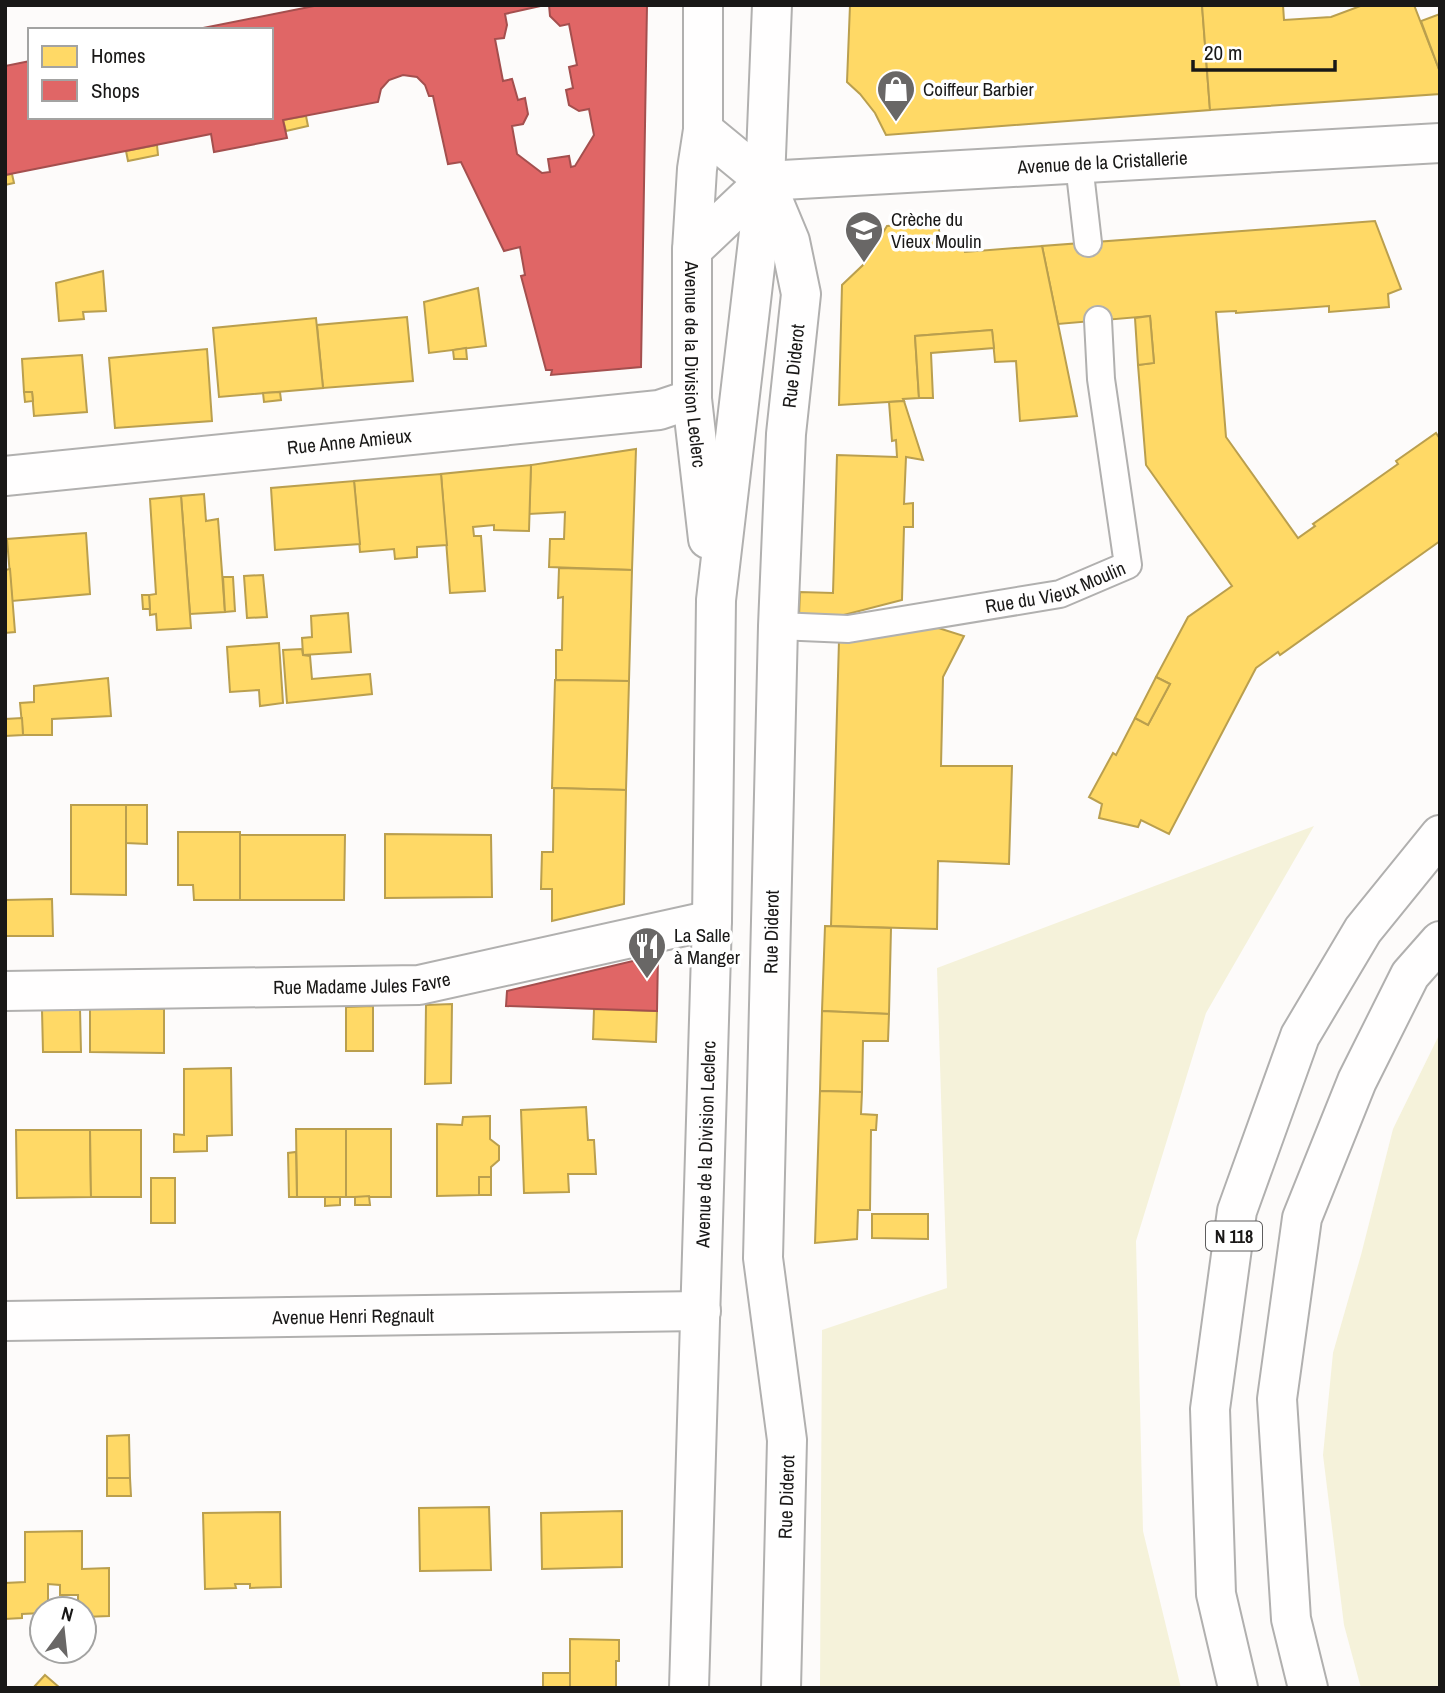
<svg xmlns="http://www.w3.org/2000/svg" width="1445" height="1693" viewBox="0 0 1445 1693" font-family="'Archivo Narrow',sans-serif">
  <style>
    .green { fill: #f5f2da }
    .homes { fill: #ffd966; stroke: #ba9f4e; stroke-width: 2 }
    .shops { fill: #e06666; stroke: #a44f4e; stroke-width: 2 }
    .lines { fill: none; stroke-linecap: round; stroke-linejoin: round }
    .lane-casing { stroke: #b1b0af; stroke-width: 30 }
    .street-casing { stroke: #b1b0af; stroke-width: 42 }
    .secondary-casing { stroke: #b1b0af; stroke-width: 42 }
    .highway-casing { stroke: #b1b0af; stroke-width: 42 }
    .lane { stroke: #fffefe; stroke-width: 26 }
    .street { stroke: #fffefe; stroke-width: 38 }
    .secondary { stroke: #fffefe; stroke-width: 38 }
    .highway { stroke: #fffefe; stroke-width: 38 }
    .labels { text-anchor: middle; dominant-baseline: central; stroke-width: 7; stroke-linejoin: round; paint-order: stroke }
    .shield { fill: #fff; stroke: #5e5d5d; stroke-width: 2 }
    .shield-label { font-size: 18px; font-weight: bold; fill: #191817 }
    .poi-label { font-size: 19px; fill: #191817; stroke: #fff; text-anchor: start }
    .street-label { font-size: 19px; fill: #191817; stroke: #fff }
  </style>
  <rect width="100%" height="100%" fill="#fdfbfa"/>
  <g class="green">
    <polygon points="1314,826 1206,1013 1136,1241 1143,1531 1181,1688 820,1688 822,1330 947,1288 937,968"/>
    <polygon points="1440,1033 1440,1688 1361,1688 1344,1625 1323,1455 1333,1353 1361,1255 1393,1129"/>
  </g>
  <g class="homes">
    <polygon points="850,5 1202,5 1210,110 886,135 875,113 860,94 847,82"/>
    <polygon points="1202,5 1283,5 1284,20 1331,17 1363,5 1414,5 1440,72 1440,94 1210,110"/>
    <polygon points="1440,14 1440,72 1421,21"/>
    <polygon points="306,116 308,126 286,131 283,120"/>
    <polygon points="157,145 158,155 128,161 126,151"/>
    <polygon points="12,174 14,183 5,185 5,175"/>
    <polygon points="1375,221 1401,289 1388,294 1389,307 1329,312 1329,306 1236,313 1236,311 1216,312 1226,437 1298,538 1315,526 1313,524 1398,464 1396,461 1436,433 1440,439 1440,541 1280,655 1278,652 1256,668 1169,834 1141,820 1138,827 1099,818 1102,804 1089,797 1113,753 1116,755 1135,718 1148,725 1170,684 1156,677 1188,617 1232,586 1146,465 1138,365 1154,363 1150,316 1058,324 1042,246"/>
    <polygon points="938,222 941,246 964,244 965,252 1042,246 1077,416 1020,421 1016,361 995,362 992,330 915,336 919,398 903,399 904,401 839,405 842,285 864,264 887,226"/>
    <polygon points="103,271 106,311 83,312 84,319 59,321 56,283"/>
    <polygon points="478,288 486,346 429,353 424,302"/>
    <polygon points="1150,316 1154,363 1138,365 1135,318"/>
    <polygon points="407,317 413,381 323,388 317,325"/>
    <polygon points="316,318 323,388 219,397 213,328"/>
    <polygon points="992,330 994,348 931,353 933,398 919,398 915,336"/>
    <polygon points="466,348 467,359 454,359 453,350"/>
    <polygon points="207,349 212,421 115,428 109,358"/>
    <polygon points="82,355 87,412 34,416 32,392 24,392 22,359"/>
    <polygon points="24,392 32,392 33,401 25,402"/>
    <polygon points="280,392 281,400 264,402 263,393"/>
    <polygon points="904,401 923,460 906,457 904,504 913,503 913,527 904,527 902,600 832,618 799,616 800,592 833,593 837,455 897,457 896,440 892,441 889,402"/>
    <polygon points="636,449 632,570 549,567 550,539 564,539 565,512 529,514 531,465"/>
    <polygon points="531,465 529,531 494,530 494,525 473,527 474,536 481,536 485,591 450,593 441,474"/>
    <polygon points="441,474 447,545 417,547 417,557 395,559 394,549 360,552 354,481"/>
    <polygon points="354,481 360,544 275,550 271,488"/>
    <polygon points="204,494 206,521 218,519 225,612 190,614 181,496"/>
    <polygon points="181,496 191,628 157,630 156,614 150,615 149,595 156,594 150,499"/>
    <polygon points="86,533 90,594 12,601 7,539"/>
    <polygon points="559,568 632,570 629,681 556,680 556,650 562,650 563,597 558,598"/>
    <polygon points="10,569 15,632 5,633 5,570"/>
    <polygon points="263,575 267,617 247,618 244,576"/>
    <polygon points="223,577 233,577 235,611 225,612"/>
    <polygon points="142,595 149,595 150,609 143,609"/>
    <polygon points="348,613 351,652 303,655 302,638 312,637 311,616"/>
    <polygon points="932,626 964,636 943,677 941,766 1012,766 1009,864 938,861 937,929 831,926 839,640"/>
    <polygon points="279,643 283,703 260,706 259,690 230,692 227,647"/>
    <polygon points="302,649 303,655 310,656 312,679 370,674 372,694 287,703 283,650"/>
    <polygon points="1156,677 1170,684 1148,725 1135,718"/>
    <polygon points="108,678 111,716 52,719 52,735 23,735 20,703 34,702 34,686"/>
    <polygon points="555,680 629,681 626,790 552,788"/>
    <polygon points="22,718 23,735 5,736 5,719"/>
    <polygon points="554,788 626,790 624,904 552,921 552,889 541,889 542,852 553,852"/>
    <polygon points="71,805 126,805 126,895 71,894"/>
    <polygon points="126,805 147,805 147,844 126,843"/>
    <polygon points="178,832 240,832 240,900 194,900 193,885 178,885"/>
    <polygon points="385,834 491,835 492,897 385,898"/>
    <polygon points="240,835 345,835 344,900 240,900"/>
    <polygon points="52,899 53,936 5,936 5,900"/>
    <polygon points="825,926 891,928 889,1014 822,1011"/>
    <polygon points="452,1004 451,1083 425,1084 426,1005"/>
    <polygon points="373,1006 373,1051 346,1051 346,1007"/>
    <polygon points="80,1009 81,1052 43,1052 42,1010"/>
    <polygon points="90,1009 164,1009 164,1053 90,1052"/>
    <polygon points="594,1009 657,1011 656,1042 593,1039"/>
    <polygon points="822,1011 889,1014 888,1041 863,1041 862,1092 820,1091"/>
    <polygon points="231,1068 232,1135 207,1136 207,1151 174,1152 174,1134 184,1135 184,1069"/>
    <polygon points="820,1091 862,1092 861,1114 877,1115 876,1130 871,1130 870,1210 858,1210 857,1239 815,1243"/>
    <polygon points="586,1107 588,1140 594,1140 596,1174 568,1174 569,1192 524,1193 521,1110"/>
    <polygon points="490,1116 490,1139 499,1146 499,1160 491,1167 491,1177 479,1177 479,1195 437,1196 437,1124 462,1125 463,1117"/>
    <polygon points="296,1129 346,1129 346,1197 297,1197"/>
    <rect x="346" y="1129" width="45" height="68"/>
    <polygon points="16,1130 90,1130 91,1197 17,1198"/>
    <polygon points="90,1130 141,1130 141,1197 91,1197"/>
    <polygon points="296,1152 297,1197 289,1197 288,1153"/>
    <rect x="479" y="1177" width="12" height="18"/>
    <rect x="151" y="1178" width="24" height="45"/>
    <polygon points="369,1196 370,1205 355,1205 355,1197"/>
    <polygon points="325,1197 340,1197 340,1205 325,1206"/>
    <polygon points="872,1214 928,1214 928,1239 872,1238"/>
    <polygon points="129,1435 130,1478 107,1478 107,1436"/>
    <polygon points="107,1478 130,1478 131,1496 107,1496"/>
    <polygon points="489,1507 491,1570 420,1571 419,1508"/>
    <polygon points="622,1511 622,1567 542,1569 541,1513"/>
    <polygon points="280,1512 281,1587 250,1588 250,1584 235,1584 236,1588 205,1589 203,1513"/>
    <polygon points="82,1531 82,1569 109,1568 109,1616 84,1617 84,1609 78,1609 78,1595 60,1595 60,1585 48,1584 48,1609 42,1609 42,1613 22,1614 22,1618 5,1619 5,1583 25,1582 25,1532"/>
    <polygon points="570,1639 619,1640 619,1661 616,1661 616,1687 619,1688 570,1688"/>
    <rect x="543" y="1673" width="27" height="15"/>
    <polygon points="45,1675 60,1688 33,1688"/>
  </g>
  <g class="shops">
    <polygon points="319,5 545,5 505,14 507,25 504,38 495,39 503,81 512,79 518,100 525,98 528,114 523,124 512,126 517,154 542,173 550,172 548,159 569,156 571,167 575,166 594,135 589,109 579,111 569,105 566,90 573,88 569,67 577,65 569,24 560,26 550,16 549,5 647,5 641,367 551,375 552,370 546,370 521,276 525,275 520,247 504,251 461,162 448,164 433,96 429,96 425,85 417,77 403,75 389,80 381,89 378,102 283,120 287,138 214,152 211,134 5,175 5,66 30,61 30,117 271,117 271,30 193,30"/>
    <polygon points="658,955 657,1011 506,1006 507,991"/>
  </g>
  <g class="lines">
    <defs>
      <g id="lane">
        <polyline points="1079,164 1088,243"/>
        <path id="s1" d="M778 626 848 629 1060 594 1128 565 1101 379 1098 320"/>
      </g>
      <g id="street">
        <polyline points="765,181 790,241 801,294 786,434 778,626 763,1258 787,1440 781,1688"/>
        <path id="s2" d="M765 181 1440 143"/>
        <polyline points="692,250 765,181"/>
        <path id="s3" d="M5 476 659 410 692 399"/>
        <path id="s4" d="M5 991 419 985 712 920"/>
        <path id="s5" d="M5 1321 701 1311"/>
      </g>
      <g id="secondary">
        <path id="s6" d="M703 5V130L697 169 692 250V399L708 539"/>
        <polyline points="703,130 765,181"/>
        <path id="s7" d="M689 1688 712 920 716 600 765 181 772 5"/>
      </g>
      <g id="highway">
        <polyline points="1238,1688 1216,1594 1210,1409 1237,1211 1300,1036 1363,930 1440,835"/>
        <polyline points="1308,1688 1291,1619 1277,1399 1302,1218 1357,1081 1410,975 1440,941"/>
      </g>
    </defs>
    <use href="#lane" class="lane-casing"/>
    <use href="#street" class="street-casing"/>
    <use href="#secondary" class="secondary-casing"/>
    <use href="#highway" class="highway-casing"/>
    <use href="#lane" class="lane"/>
    <use href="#street" class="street"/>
    <use href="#secondary" class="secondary"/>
    <use href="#highway" class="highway"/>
  </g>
  <defs>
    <symbol id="shop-pin" viewBox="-11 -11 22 30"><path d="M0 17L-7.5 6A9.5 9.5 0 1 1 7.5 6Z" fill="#696766" stroke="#fff"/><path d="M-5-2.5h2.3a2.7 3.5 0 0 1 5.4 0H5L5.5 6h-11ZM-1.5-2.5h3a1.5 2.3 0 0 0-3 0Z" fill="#fff"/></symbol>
    <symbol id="school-pin" viewBox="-11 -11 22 30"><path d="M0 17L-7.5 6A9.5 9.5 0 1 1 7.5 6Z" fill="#696766" stroke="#fff"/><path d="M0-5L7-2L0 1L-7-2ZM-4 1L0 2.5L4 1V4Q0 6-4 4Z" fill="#fff"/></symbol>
    <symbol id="restaurant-pin" viewBox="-11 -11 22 30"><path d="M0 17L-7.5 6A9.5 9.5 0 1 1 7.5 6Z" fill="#696766" stroke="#fff"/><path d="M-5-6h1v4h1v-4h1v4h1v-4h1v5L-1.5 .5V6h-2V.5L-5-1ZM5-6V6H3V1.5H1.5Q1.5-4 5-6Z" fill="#fff"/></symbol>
  </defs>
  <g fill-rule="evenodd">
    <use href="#shop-pin" x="874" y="67" width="44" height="60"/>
    <use href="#school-pin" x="842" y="208" width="44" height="60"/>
    <use href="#restaurant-pin" x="625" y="924" width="44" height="60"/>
  </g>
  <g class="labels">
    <rect class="shield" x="1206" y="1221.5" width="56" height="29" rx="5"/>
    <g class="shield-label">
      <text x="1234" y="1236">N 118</text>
    </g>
    <g class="poi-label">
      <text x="923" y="89">Coiffeur Barbier</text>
      <text x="891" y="219">Crèche du<tspan x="891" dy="22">Vieux Moulin</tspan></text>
      <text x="674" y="935">La Salle<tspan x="674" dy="22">à Manger</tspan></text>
    </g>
    <g class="street-label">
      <text stroke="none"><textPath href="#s2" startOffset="338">Avenue de la Cristallerie</textPath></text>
      <text stroke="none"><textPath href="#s6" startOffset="360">Avenue de la Division Leclerc</textPath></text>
      <text transform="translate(793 366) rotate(-84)">Rue Diderot</text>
      <text stroke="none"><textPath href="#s3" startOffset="346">Rue Anne Amieux</textPath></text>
      <text stroke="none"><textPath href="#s1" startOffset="282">Rue du Vieux Moulin</textPath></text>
      <text transform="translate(771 932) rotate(-89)">Rue Diderot</text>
      <text stroke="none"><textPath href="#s4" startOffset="357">Rue Madame Jules Favre</textPath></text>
      <text stroke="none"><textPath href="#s7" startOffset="544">Avenue de la Division Leclerc</textPath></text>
      <text stroke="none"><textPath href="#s5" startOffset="348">Avenue Henri Regnault</textPath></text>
      <text transform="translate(786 1497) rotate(-88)">Rue Diderot</text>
    </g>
  </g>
  <rect width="1445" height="1693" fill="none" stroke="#191817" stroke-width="14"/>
  <rect x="28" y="28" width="245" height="91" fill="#ffffff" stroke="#a3a3a2" stroke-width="2"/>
  <rect x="42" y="46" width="35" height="21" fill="#ffd966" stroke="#a3a3a2" stroke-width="2"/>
  <text x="91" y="63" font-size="21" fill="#191817">Homes</text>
  <rect x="42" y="80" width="35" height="21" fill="#e06666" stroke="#a3a3a2" stroke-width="2"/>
  <text x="91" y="98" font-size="21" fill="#191817">Shops</text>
  <g transform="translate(63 1630) rotate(15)"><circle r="33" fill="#ffffff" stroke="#a3a3a2" stroke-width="2"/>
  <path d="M0-5L12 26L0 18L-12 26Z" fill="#696766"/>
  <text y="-10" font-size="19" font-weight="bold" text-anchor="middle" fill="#191817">N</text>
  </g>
  <path d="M1193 60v10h142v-10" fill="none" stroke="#191817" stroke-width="3.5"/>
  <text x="1204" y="60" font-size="21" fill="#191817" stroke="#ffffff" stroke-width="5" paint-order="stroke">20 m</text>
</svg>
